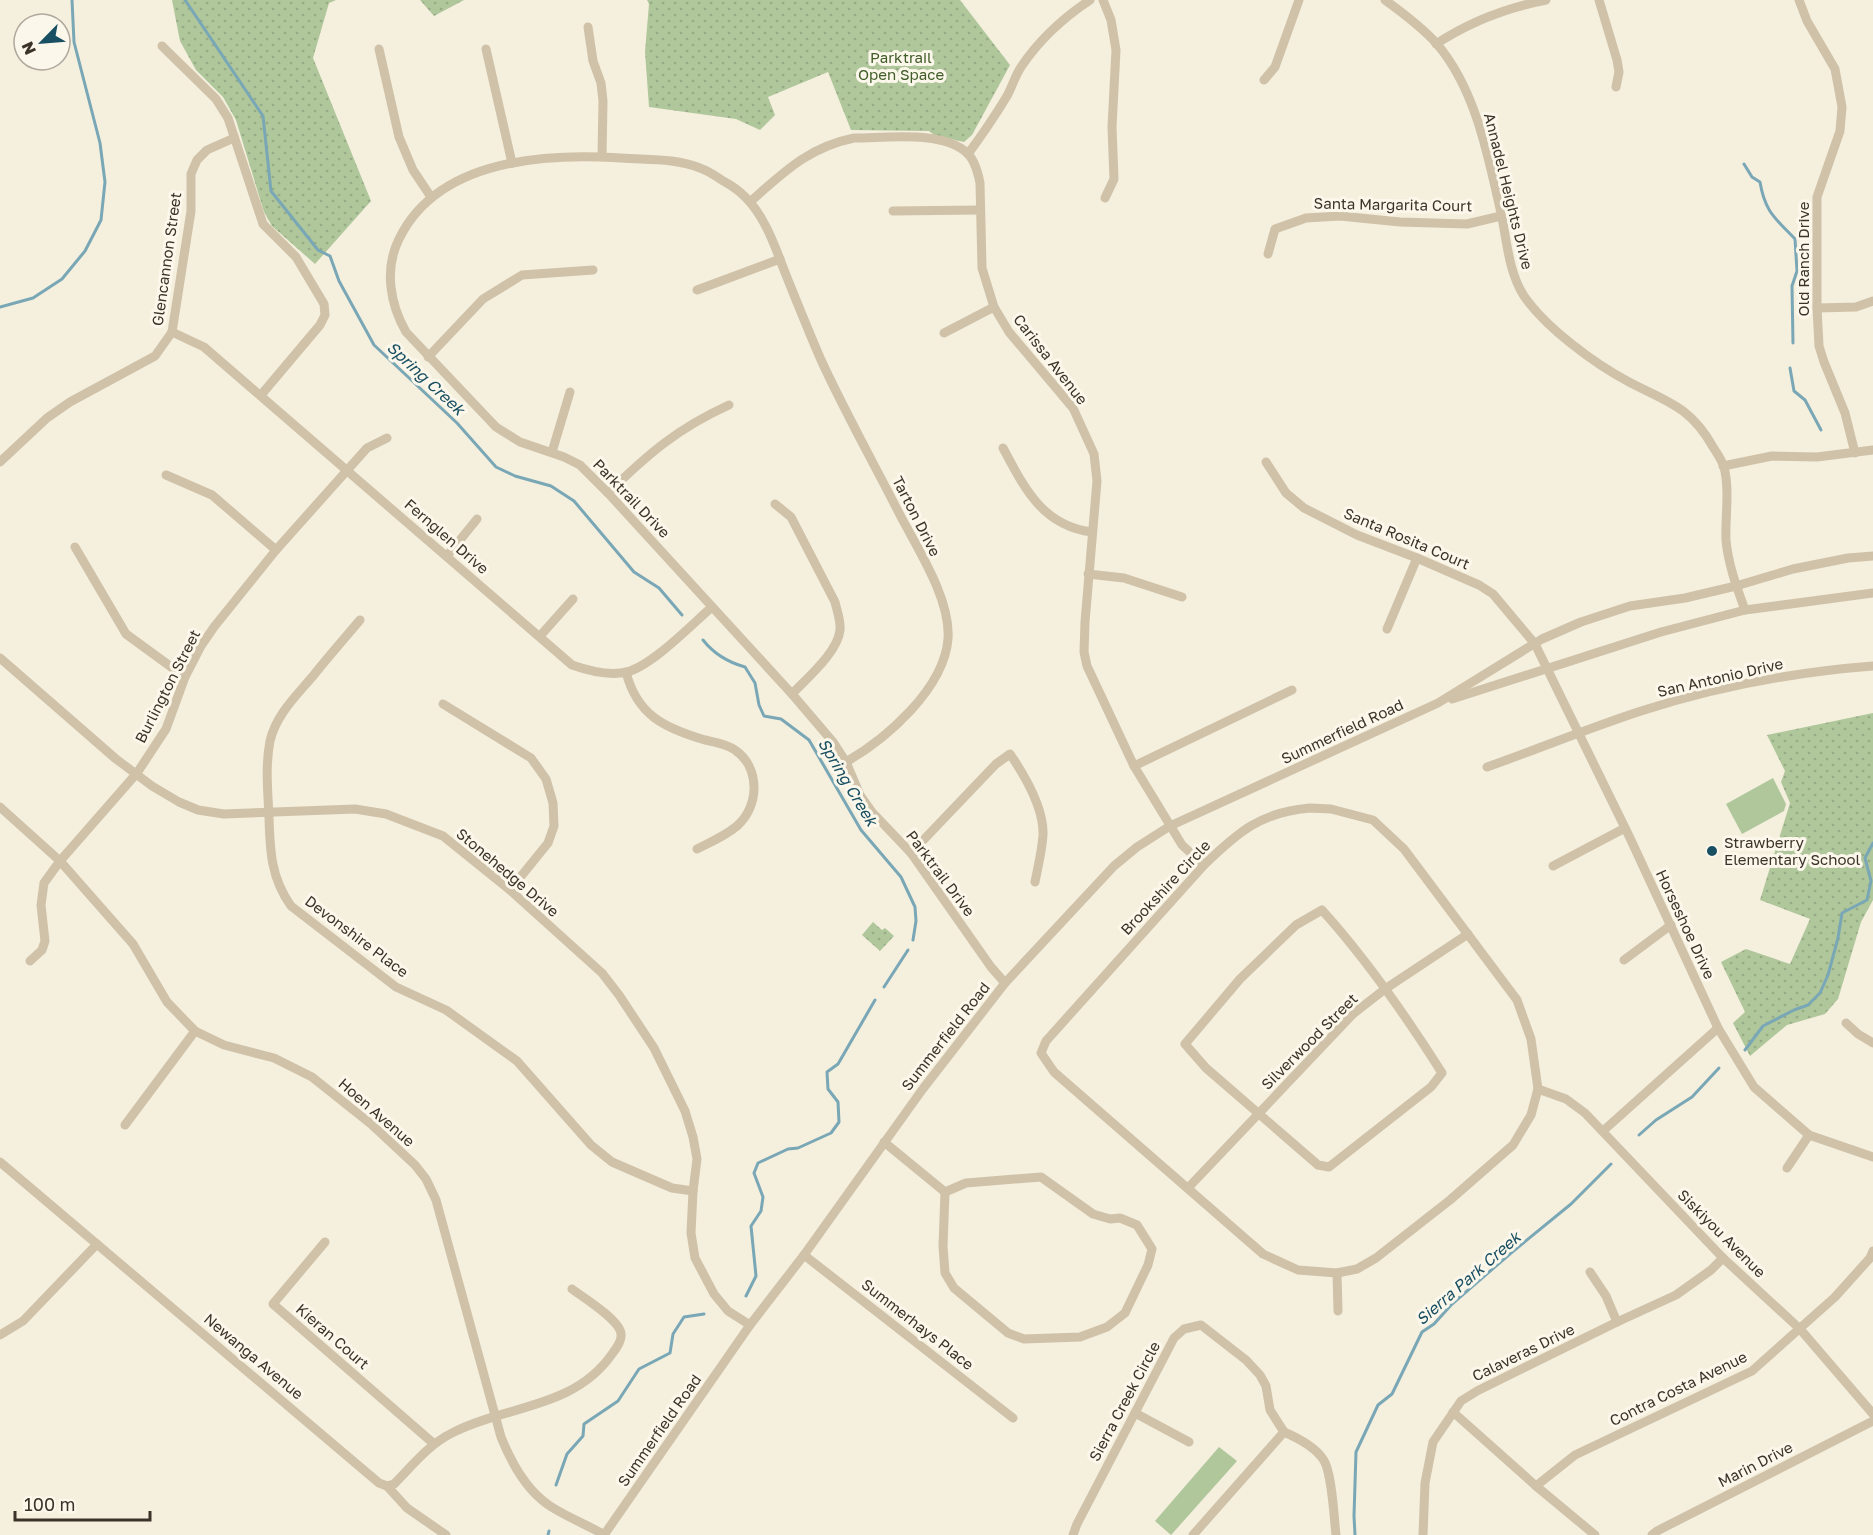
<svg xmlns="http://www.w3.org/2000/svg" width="1873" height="1535" viewBox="0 0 1873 1535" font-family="'Golos Text',sans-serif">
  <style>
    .grass { fill: #afc79b }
    .park { fill: url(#park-dots) }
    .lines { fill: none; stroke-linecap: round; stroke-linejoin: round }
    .stream { stroke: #79a7b6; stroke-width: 3 }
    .minor { stroke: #cfc2a8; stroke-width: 9 }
    .poi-dot { fill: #194f62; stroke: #fcf7eb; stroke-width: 2 }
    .labels { text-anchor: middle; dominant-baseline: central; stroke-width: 6; stroke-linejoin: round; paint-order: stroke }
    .park-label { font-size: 15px; fill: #405d29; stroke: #fcf7eb }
    .street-label { font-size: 15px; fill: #3b3229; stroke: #fcf7eb }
    .poi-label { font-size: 15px; fill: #3b3229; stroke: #fcf7eb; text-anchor: start }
    .water-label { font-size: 16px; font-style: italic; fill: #194f62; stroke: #fcf7eb }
  </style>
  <defs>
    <pattern id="park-dots" width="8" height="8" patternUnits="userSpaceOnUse" patternTransform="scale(1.5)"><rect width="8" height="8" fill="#afc79b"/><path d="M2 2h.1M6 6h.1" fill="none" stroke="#97ab86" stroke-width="1.8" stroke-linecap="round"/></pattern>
  </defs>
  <rect width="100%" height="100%" fill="#f5efde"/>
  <g class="grass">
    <polygon points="1773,778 1786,804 1784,811 1742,834 1726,804"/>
    <polygon points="1219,1447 1237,1461 1171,1535 1155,1521"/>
  </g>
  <g class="park">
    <polygon points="172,0 336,0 329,3 313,58 371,201 315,264 272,226 264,212 236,120 223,97 196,70 180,41"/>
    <polygon points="420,0 464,0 434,16"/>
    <polygon points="647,0 960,0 1010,65 972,135 964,142 934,135 929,131 851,130 828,72 768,97 775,115 760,130 736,119 649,107 645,52 649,4"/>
    <polygon points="1873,713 1873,900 1861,922 1838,999 1825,1014 1787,1025 1750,1056 1733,1023 1745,1012 1721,962 1746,949 1790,964 1810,919 1760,900 1790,803 1781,782 1785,771 1767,735"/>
    <polygon points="873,922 882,930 885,928 894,936 880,951 862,935"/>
  </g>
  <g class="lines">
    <g class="stream">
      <polyline points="185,0 263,116 271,191 318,250 330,256 339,281 374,345 457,423 496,467 515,476 551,486 574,501 634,572 659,588 682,615"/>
      <path d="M1744 164 1752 177 1760 182C1765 212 1775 218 1795 239L1797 271 1792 286 1793 343"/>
      <polyline points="0,307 33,298 62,279 85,251 101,220 105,182 100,143 74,42 72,0"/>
      <polyline points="1790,368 1794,391 1805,400 1821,430"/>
      <path d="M703 640C714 654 727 662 745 667L755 683 759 705 764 716 781 719 809 740 861 830 901 877 915 907 916 921 913 940"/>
      <polyline points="884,987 908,950"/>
      <polyline points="1745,1050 1763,1026 1794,1010 1808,1005 1820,993 1828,975 1838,938 1842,913 1867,900 1871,881 1865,858 1873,843"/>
      <polyline points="1639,1135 1656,1120 1692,1097 1719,1068"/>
      <polyline points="746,1296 756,1276 751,1226 761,1211 763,1197 754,1173 758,1163 788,1149 798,1148 831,1133 839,1122 838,1102 828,1089 827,1072 838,1064 875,1000"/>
      <polyline points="556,1485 567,1454 583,1436 584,1424 618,1401 639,1369 670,1353 673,1334 684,1317 704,1314"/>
      <polyline points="548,1535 549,1531"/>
      <polyline points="1355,1535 1354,1516 1356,1452 1378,1405 1392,1394 1422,1332 1434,1324 1452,1304 1511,1253 1571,1204 1611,1164"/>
    </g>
    <g class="minor">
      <polyline points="1103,0 1111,20 1116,50 1112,127 1114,179 1105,198"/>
      <path d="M1385 0C1403 13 1422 27 1437 44 1476 90 1488 156 1501 213 1507 240 1508 271 1524 296 1546 328 1595 364 1629 382 1667 402 1690 406 1713 447 1717 453 1722 461 1724 467 1730 491 1725 516 1726 540 1728 564 1737 588 1745 610"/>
      <polyline points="1599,0 1617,60 1619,72 1616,87"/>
      <polyline points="1799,0 1807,21 1835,69 1842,107 1840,131 1817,197 1817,308 1819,346 1824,362 1845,413 1855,453"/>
      <polyline points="588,27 593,61 601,83 603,101 602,157"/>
      <path d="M1436 44C1471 21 1505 8 1546 0"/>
      <polyline points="162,46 216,99 228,118 263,224 296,257 324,304 325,315 320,325 261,395"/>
      <polyline points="379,49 399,137 413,170 431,197"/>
      <polyline points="486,49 512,163"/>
      <polyline points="1264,80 1275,67 1299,0"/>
      <path d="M968 154C982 135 995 116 1007 96 1012 87 1015 76 1021 67 1039 40 1063 18 1090 0"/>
      <path d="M751 201C784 172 809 147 854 138 886 138 943 130 967 153 975 160 978 173 980 183L982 268 994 307 1009 332 1073 408 1094 454 1097 481 1085 622 1084 652 1087 666 1134 766 1182 845 1204 865"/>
      <polyline points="893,211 980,210"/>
      <polyline points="1268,254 1275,229 1306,218 1340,216 1400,222 1467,224 1501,216"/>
      <polyline points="697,290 780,259"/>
      <polyline points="1817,308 1856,307 1873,301"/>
      <path d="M172 332 204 347 572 665C589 671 609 676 627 672 653 665 691 625 712 607"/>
      <polyline points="944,333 994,307"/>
      <polyline points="428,357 483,299 522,275 593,270"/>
      <path d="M1003 448C1024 487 1042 526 1092 532"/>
      <polyline points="552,452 570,392"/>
      <polyline points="0,462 47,418 70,402 155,356 172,332 191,211 191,174 197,160 207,150 234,138"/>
      <polyline points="1266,462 1286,493 1304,508 1357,535 1417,558 1479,585 1493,594 1535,644 1630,838 1718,1028 1754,1087 1809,1135 1873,1157"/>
      <polyline points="1723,466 1772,456 1817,457 1873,450"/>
      <polyline points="166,475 212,495 276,550"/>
      <path d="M608 493C648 454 678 428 729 405"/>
      <path d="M775 504 791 517 835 602C837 611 841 621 840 630 838 652 807 678 792 694"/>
      <polyline points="75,547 126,634 185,677"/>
      <polyline points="447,556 477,519"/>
      <polyline points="1088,574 1124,578 1182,597"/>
      <path d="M360 620C344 639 328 657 313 676 296 696 276 715 270 741 265 767 268 792 269 818 270 851 271 878 291 906L396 987 446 1010 517 1061 591 1145 612 1162 672 1188 693 1191"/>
      <polyline points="1387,629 1417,558"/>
      <polyline points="540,636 573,599"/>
      <polyline points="0,658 116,759 152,786 179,802 198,810 224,814 355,809 386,814 443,836 510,890 602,973 619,995 654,1048 685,1111 693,1137 697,1159 693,1191 691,1233 695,1258 714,1294 728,1311 750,1325"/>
      <path d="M626 672C637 715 664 728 705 740 714 742 727 744 735 750 760 767 760 806 737 826 725 836 711 842 697 849"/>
      <polyline points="1452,699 1661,632 1745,610 1873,593"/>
      <polyline points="443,704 531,758 546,779 553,803 554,826 548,843 510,890"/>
      <path d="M846 762C886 739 944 689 948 639 951 599 917 548 899 513 873 462 845 412 821 360 808 330 796 300 784 270 778 254 772 237 764 223 755 206 742 191 725 182 717 177 709 171 700 168 676 158 647 160 621 158 543 153 438 159 399 239 384 269 390 304 406 332L496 427 520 442 564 457 580 465 608 493 792 694 833 742 846 762 860 795 872 812 911 853 991 967 1005 983"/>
      <polyline points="1134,766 1292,690"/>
      <path d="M1487 767C1538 749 1589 728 1641 711 1715 687 1795 672 1873 666"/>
      <path d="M0 807 60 861 133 944 167 1002 195 1031 224 1045 274 1058 312 1077 371 1124 415 1165 426 1179 436 1200 501 1437C511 1462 527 1491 550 1506 567 1517 587 1525 605 1535"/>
      <path d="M1310 808 1331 809 1373 820 1404 849 1517 1000 1531 1039 1538 1089 1531 1115 1513 1145 1450 1200 1376 1258 1357 1269 1337 1273 1298 1270 1263 1254 1054 1072 1041 1053 1046 1041 1204 865C1238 832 1261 812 1310 808Z"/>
      <path d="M911 853 996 764 1010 754C1025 776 1044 808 1043 835 1042 851 1038 866 1035 882"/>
      <polyline points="1553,866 1625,828"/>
      <path d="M1322 910C1367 960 1406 1016 1442 1073L1431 1087 1329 1167 1318 1165 1206 1068 1185 1044 1240 979 1296 925Z"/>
      <polyline points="1624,960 1671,925"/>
      <polyline points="30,961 42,950 45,941 41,905 44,883 60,861 137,773 166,729 185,677 201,646 214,627 276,550 367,448 387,438"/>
      <polyline points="1846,1023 1858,1034 1873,1043"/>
      <polyline points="1538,1089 1566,1099 1585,1113 1723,1258 1800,1329 1873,1414"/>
      <polyline points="125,1125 195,1031"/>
      <polyline points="1603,1131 1718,1028"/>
      <polyline points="884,1142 945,1192"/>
      <path d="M0 1162 379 1483 387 1486 394 1484C413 1465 428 1445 452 1433 506 1405 574 1409 612 1354 616 1349 622 1341 621 1334 620 1320 584 1298 572 1289"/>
      <polyline points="1787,1168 1809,1135"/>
      <polygon points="1041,1177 1093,1214 1110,1219 1120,1218 1137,1225 1152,1249 1148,1265 1125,1313 1107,1327 1080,1337 1024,1339 1008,1333 954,1288 945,1273 943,1246 945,1192 966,1183"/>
      <polyline points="1188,1188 1353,1014 1385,989 1468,934"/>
      <polyline points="325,1242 273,1304 433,1443"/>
      <polyline points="804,1255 1013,1418"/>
      <polyline points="1590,1272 1606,1296 1617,1322"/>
      <polyline points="1337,1273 1338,1311"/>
      <polyline points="0,1335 23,1321 97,1244"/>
      <polyline points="1453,1412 1536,1486 1595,1535"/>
      <polyline points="1135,1413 1189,1442"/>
      <polyline points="387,1486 407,1508 446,1535"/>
      <polyline points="1536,1486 1575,1455 1752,1371 1835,1297 1870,1258 1873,1251"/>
      <polyline points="604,1535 750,1325 804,1255 922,1090 1005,983 1114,866 1137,847 1170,826 1438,703 1542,639 1581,622 1630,606 1685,598 1736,586 1793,569 1848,558 1873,556"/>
      <polyline points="1073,1535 1077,1524 1174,1338 1184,1329 1201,1325 1246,1360 1260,1375 1266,1386 1270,1410 1284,1432"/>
      <path d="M1193 1535 1284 1432C1298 1438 1314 1446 1323 1459 1332 1471 1334 1518 1336 1535"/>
      <polyline points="1423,1535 1425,1483 1433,1442 1461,1401 1477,1391 1617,1322 1676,1295 1711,1270 1723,1258"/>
      <polyline points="1652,1535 1657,1531 1873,1421"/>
    </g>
  </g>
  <circle class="poi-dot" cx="1712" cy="851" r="6"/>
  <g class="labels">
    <g class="park-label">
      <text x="901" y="57">Parktrail<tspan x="901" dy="17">Open Space</tspan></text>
    </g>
    <g class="street-label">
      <text transform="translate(1509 191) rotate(76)">Annadel Heights Drive</text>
      <text transform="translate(1393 204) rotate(1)">Santa Margarita Court</text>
      <text transform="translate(166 259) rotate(-82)">Glencannon Street</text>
      <text transform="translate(1803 259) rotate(-90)">Old Ranch Drive</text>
      <text transform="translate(1051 359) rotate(52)">Carissa Avenue</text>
      <text transform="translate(632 498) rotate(46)">Parktrail Drive</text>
      <text transform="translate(917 516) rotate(63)">Tarton Drive</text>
      <text transform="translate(447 536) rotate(41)">Fernglen Drive</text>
      <text transform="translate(1407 538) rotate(23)">Santa Rosita Court</text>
      <text transform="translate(1720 677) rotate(-13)">San Antonio Drive</text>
      <text transform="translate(167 686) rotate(-63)">Burlington Street</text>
      <text transform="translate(1342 731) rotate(-25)">Summerfield Road</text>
      <text transform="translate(508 872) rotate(40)">Stonehedge Drive</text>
      <text transform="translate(941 873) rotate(53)">Parktrail Drive</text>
      <text transform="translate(1165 887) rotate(-47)">Brookshire Circle</text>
      <text transform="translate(1686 924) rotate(65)">Horseshoe Drive</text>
      <text transform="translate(357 936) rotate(37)">Devonshire Place</text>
      <text transform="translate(945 1036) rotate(-52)">Summerfield Road</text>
      <text transform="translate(1309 1041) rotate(-45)">Silverwood Street</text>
      <text transform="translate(377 1112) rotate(41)">Hoen Avenue</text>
      <text transform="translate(1722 1233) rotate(45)">Siskiyou Avenue</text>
      <text transform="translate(918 1324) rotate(38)">Summerhays Place</text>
      <text transform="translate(333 1336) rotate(41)">Kieran Court</text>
      <text transform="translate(1523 1352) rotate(-26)">Calaveras Drive</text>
      <text transform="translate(254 1356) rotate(40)">Newanga Avenue</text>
      <text transform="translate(1678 1388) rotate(-26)">Contra Costa Avenue</text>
      <text transform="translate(1124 1401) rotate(-62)">Sierra Creek Circle</text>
      <text transform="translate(659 1430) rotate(-55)">Summerfield Road</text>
      <text transform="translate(1755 1464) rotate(-27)">Marin Drive</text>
    </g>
    <g class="poi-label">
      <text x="1724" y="842">Strawberry<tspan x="1724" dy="17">Elementary School</tspan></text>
    </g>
    <g class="water-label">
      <text transform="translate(426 378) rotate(43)">Spring Creek</text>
      <text transform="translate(848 782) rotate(59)">Spring Creek</text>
      <text transform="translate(1468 1278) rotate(-41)">Sierra Park Creek</text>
    </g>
  </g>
  <g transform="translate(42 42) rotate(245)"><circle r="28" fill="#fcf7eb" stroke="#afa89d" stroke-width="1.5"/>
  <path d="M0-4.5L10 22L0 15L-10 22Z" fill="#194f62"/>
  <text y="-9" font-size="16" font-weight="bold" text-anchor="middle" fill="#3b3229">N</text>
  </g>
  <path d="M15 1511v9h135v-9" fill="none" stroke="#3b3229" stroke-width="3"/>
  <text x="24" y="1511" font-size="18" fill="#3b3229" stroke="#fcf7eb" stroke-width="4.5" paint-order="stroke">100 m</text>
</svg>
